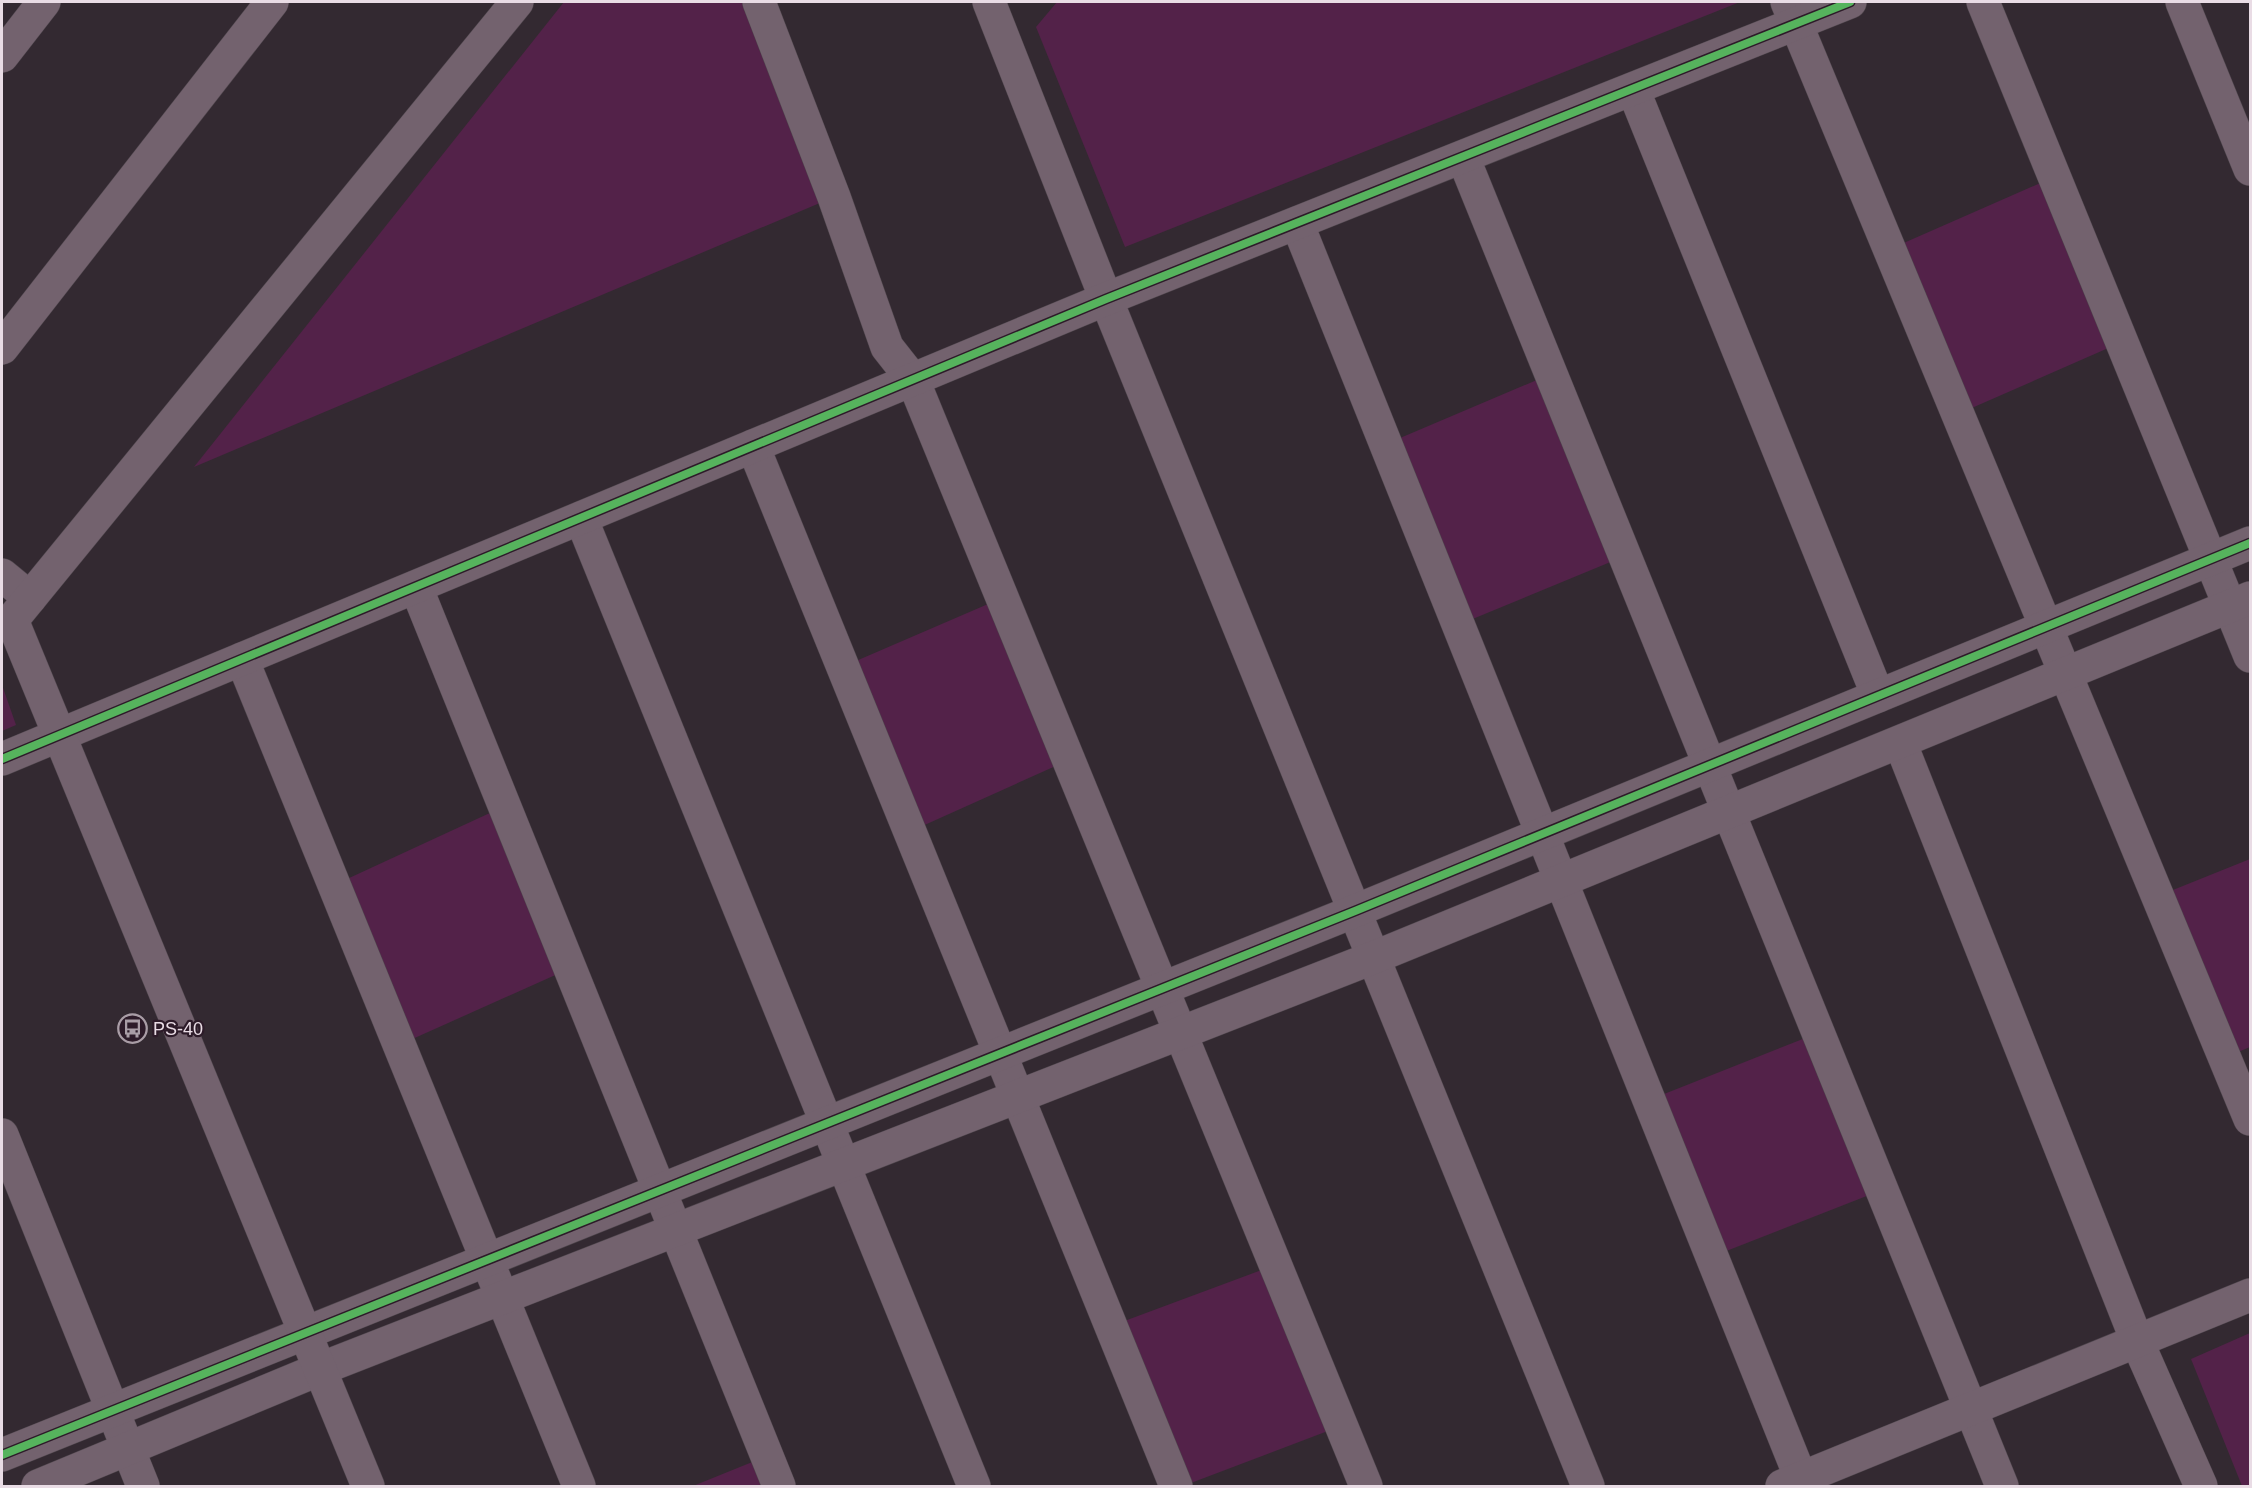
<svg xmlns="http://www.w3.org/2000/svg" width="2252" height="1488" viewBox="0 0 2252 1488" font-family="Arial,sans-serif">
  <style>
    .green { fill: #532249 }
    .lines { fill: none; stroke-linecap: round; stroke-linejoin: round }
    .minor-casing { stroke: #4f464d; stroke-width: 34 }
    .minor { stroke: #73626e; stroke-width: 33 }
    .cycleway-casing { stroke: #2d1b29; stroke-width: 11 }
    .cycleway { stroke: #56b35d; stroke-width: 8 }
    .labels { text-anchor: middle; dominant-baseline: central; stroke-width: 4.5; stroke-linejoin: round; paint-order: stroke }
    .poi-label { font-size: 18px; fill: #e9dce5; stroke: #2d1b29; text-anchor: start }
  </style>
  <rect width="100%" height="100%" fill="#332931"/>
  <g class="green">
    <polygon points="564,2 759,2 834,197 194,467"/>
    <polygon points="1057,2 1740,2 1125,247 1036,27"/>
    <polygon points="2054,177 2122,342 1958,414 1890,249"/>
    <polygon points="1551,374 1625,556 1458,625 1393,441"/>
    <polygon points="1002,598 1069,760 909,832 842,667"/>
    <polygon points="2,685 16,725 2,731"/>
    <polygon points="505,806 571,968 399,1045 334,885"/>
    <polygon points="2250,859 2250,1047 2231,1055 2158,896"/>
    <polygon points="1818,1033 1882,1190 1711,1257 1649,1100"/>
    <polygon points="1275,1265 1341,1426 1183,1486 1111,1326"/>
    <polygon points="2250,1333 2250,1486 2242,1486 2191,1359"/>
    <polygon points="767,1456 779,1486 693,1486"/>
  </g>
  <g class="lines">
    <defs>
      <g id="minor">
        <polyline points="759,2 834,197 887,347 913,380 1366,1486"/>
        <polyline points="989,2 1106,299 1588,1486"/>
        <polyline points="1787,2 2250,1119"/>
        <polyline points="1983,2 2250,656"/>
        <polyline points="2182,2 2250,169"/>
        <polyline points="2,56 44,2"/>
        <polyline points="1633,89 1878,696"/>
        <polyline points="1463,157 2002,1486"/>
        <polyline points="1297,223 1804,1486"/>
        <polyline points="2,348 272,2"/>
        <polyline points="753,446 1176,1486"/>
        <polyline points="581,518 974,1486"/>
        <polyline points="2,575 30,598"/>
        <polyline points="416,587 779,1486"/>
        <polyline points="242,659 579,1486"/>
        <polyline points="1900,742 2137,1341 2201,1486"/>
        <polyline points="2,759 1106,299 1850,2"/>
        <polyline points="2,1135 143,1486"/>
        <polyline points="2,1455 1355,911 2250,543"/>
        <polyline points="38,1486 320,1369 1375,957 2250,598"/>
        <polyline points="368,1486 12,620 517,2"/>
        <polyline points="1782,1486 2250,1295"/>
      </g>
    </defs>
    <use href="#minor" class="minor-casing"/>
    <use href="#minor" class="minor"/>
    <defs>
      <g id="cycleway">
        <polyline points="2,759 1106,299 1850,2"/>
        <polyline points="2,1455 1355,911 2250,543"/>
      </g>
    </defs>
    <use href="#cycleway" class="cycleway-casing"/>
    <use href="#cycleway" class="cycleway"/>
  </g>
  <defs>
    <symbol id="bus-ring" viewBox="-11 -11 22 22"><circle r="9.5" fill="#2d1b29" stroke="#a99da6" stroke-width="1.5"/><path d="M-5-6H5V4H4V6H2V4H-2V6H-4V4H-5ZM-3.5-4V0h7V-4ZM-3.5 1.2v1.5H-2V1.2ZM2 1.2v1.5H3.5V1.2Z" fill="#a99da6"/></symbol>
  </defs>
  <g fill-rule="evenodd">
    <use href="#bus-ring" x="116" y="1012" width="33" height="33"/>
  </g>
  <g class="labels">
    <g class="poi-label">
      <text x="153" y="1029">PS-40</text>
    </g>
  </g>
  <rect width="2252" height="1488" fill="none" stroke="#e9dce5" stroke-width="6"/>
</svg>
